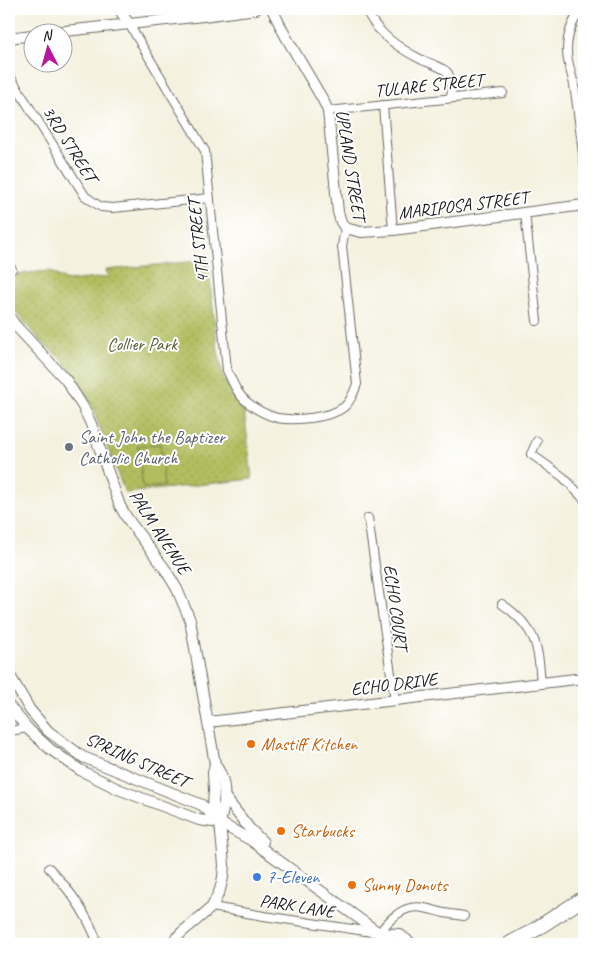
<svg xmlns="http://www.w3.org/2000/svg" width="593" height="953" viewBox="0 0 593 953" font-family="Caveat,sans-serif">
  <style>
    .grass { fill: url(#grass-dots); stroke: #666c3d }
    .pitch { fill: #b1bd5e; stroke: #666c3d }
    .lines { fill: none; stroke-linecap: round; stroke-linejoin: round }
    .street-casing { stroke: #686760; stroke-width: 10 }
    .secondary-casing { stroke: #686760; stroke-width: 12 }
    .highway-casing { stroke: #686760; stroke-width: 16 }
    .street { stroke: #fff; stroke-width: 8 }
    .secondary { stroke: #fff; stroke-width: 10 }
    .highway { stroke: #fff; stroke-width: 14 }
    .rail { stroke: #1c1c1c; stroke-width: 2.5 }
    .worship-dot { fill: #6b7280; stroke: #fff; stroke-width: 2 }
    .food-dot { fill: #e8710a; stroke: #fff; stroke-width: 2 }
    .shop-dot { fill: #3f7fe0; stroke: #fff; stroke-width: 2 }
    .labels { text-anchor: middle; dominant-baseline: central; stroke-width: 4; stroke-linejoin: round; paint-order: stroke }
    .street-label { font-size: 18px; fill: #1c1c1c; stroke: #fff }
    .park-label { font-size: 18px; fill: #585c36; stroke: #fff }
    .worship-label { font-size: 18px; fill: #5b616d; stroke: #fff; text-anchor: start }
    .food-label { font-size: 18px; fill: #c56008; stroke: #fff; text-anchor: start }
    .shop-label { font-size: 18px; fill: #366cbe; stroke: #fff; text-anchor: start }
  </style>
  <defs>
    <pattern id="grass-dots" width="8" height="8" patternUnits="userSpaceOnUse" patternTransform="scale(1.25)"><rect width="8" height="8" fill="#b1bd5e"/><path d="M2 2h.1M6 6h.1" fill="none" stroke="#98a251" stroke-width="1.8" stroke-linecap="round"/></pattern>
  </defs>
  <rect width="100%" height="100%" fill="#fff"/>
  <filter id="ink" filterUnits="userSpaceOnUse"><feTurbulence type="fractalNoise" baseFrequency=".02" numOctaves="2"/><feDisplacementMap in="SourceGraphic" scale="10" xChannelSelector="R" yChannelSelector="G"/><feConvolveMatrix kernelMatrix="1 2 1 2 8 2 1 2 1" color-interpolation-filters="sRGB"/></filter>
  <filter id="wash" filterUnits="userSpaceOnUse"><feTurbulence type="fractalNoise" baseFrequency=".0096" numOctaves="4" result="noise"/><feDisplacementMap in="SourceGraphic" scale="20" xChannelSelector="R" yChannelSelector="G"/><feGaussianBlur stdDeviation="1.12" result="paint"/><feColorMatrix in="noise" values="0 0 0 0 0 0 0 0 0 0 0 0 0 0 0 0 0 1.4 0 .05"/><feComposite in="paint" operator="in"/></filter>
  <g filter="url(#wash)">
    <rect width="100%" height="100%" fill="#f4f1df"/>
    <polygon class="grass" points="208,260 217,346 223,375 230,392 244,409 252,479 125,493 89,399 74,375 61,359 39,339 18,315 9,302 9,275 49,271 67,281 108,277 106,270"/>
    <polygon class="pitch" points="160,444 164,486 143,488 138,446"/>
  </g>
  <g filter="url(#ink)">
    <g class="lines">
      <defs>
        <g id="street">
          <path d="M366 9C375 32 400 49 422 60 429 63 442 67 447 72 452 78 451 90 452 98"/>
          <path d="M582 9C572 21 567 36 567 51 567 63 572 74 574 85 578 111 581 136 584 162"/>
          <path d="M129 24 205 151 227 370C232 381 237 394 247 402 255 409 267 415 277 418 295 421 330 418 344 407 351 401 354 392 357 384L342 246 345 228"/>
          <polyline points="9,75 85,196 101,207 113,208 210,198"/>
          <polyline points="383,105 393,230"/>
          <polyline points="328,111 503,93"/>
          <polyline points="525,213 537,321"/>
          <polyline points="9,269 12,269"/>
          <polyline points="537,441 531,454 563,477 584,499"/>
          <polyline points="368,518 395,701"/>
          <path d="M502 604C536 628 538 644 541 683"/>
          <polyline points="9,731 28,728"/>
          <path d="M49 868C71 891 88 915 98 944"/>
          <path d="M212 907 264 916 379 933C384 927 389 920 395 916 412 902 425 908 444 913 450 914 457 915 464 916"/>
        </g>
        <g id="secondary">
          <polyline points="119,9 129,24"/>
          <polyline points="272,9 286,37 323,100 328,111 338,212 341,222 345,228 361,232 393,230 584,205"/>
          <polyline points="56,32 203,16 256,9"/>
          <polyline points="9,38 32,35"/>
          <path d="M9 316 15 325 66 380 83 407 91 424 120 506 127 518 165 569 177 589 190 620 215 764C217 768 220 772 221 775 227 791 224 807 220 823"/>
          <polyline points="9,674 30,710 48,731 83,757 202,805 220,823 249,839 379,933 384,944"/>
          <polyline points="9,706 29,730 50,749 80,770 118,789 199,820 220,823"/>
          <polyline points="208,722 584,678"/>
          <polyline points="224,796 249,828 263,842"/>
          <polyline points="379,933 399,934 412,944"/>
          <polyline points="171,944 181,933 212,907 220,890 223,877 224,865 220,823 213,804 214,790 213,773 215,764"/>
        </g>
        <polyline id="highway" points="509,944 533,931 584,898"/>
      </defs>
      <use href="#street" class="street-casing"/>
      <use href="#secondary" class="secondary-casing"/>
      <use href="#highway" class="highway-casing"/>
      <use href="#street" class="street"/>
      <use href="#secondary" class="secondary"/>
      <use href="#highway" class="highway"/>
      <polyline class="rail" points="9,939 12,944"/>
    </g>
  </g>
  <circle class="worship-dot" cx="69" cy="447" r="5"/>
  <g class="food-dot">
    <circle cx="251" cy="744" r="5"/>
    <circle cx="281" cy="831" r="5"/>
    <circle cx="352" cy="885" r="5"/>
  </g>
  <circle class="shop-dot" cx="257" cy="877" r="5"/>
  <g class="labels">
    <g class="street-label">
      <text transform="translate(429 85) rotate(-6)">TULARE STREET</text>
      <text transform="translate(70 144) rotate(58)">3RD STREET</text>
      <text transform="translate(351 165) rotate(81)">UPLAND STREET</text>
      <text transform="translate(463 205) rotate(-7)">MARIPOSA STREET</text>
      <text transform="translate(198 241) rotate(-96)">4TH STREET</text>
      <text transform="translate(160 532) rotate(57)">PALM AVENUE</text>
      <text transform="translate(396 607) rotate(82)">ECHO COURT</text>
      <text transform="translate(394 684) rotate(-7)">ECHO DRIVE</text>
      <text transform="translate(137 760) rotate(24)">SPRING STREET</text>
      <text transform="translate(297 906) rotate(9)">PARK LANE</text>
    </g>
    <g class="park-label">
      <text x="142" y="344">Collier Park</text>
    </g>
    <g class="worship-label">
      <text x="79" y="437">Saint John the Baptizer<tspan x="79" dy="21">Catholic Church</tspan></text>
    </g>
    <g class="food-label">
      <text x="261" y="744">Mastiff Kitchen</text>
      <text x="291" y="831">Starbucks</text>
      <text x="362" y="885">Sunny Donuts</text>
    </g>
    <g class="shop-label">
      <text x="267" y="877">7-Eleven</text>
    </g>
  </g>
  <rect width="593" height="953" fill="none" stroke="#fff" stroke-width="30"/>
  <g transform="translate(48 48) rotate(354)"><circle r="24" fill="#ffffff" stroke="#a4a4a4"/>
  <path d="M0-4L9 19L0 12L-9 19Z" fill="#b5179e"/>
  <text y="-8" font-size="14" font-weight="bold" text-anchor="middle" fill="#1c1c1c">N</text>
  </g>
</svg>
